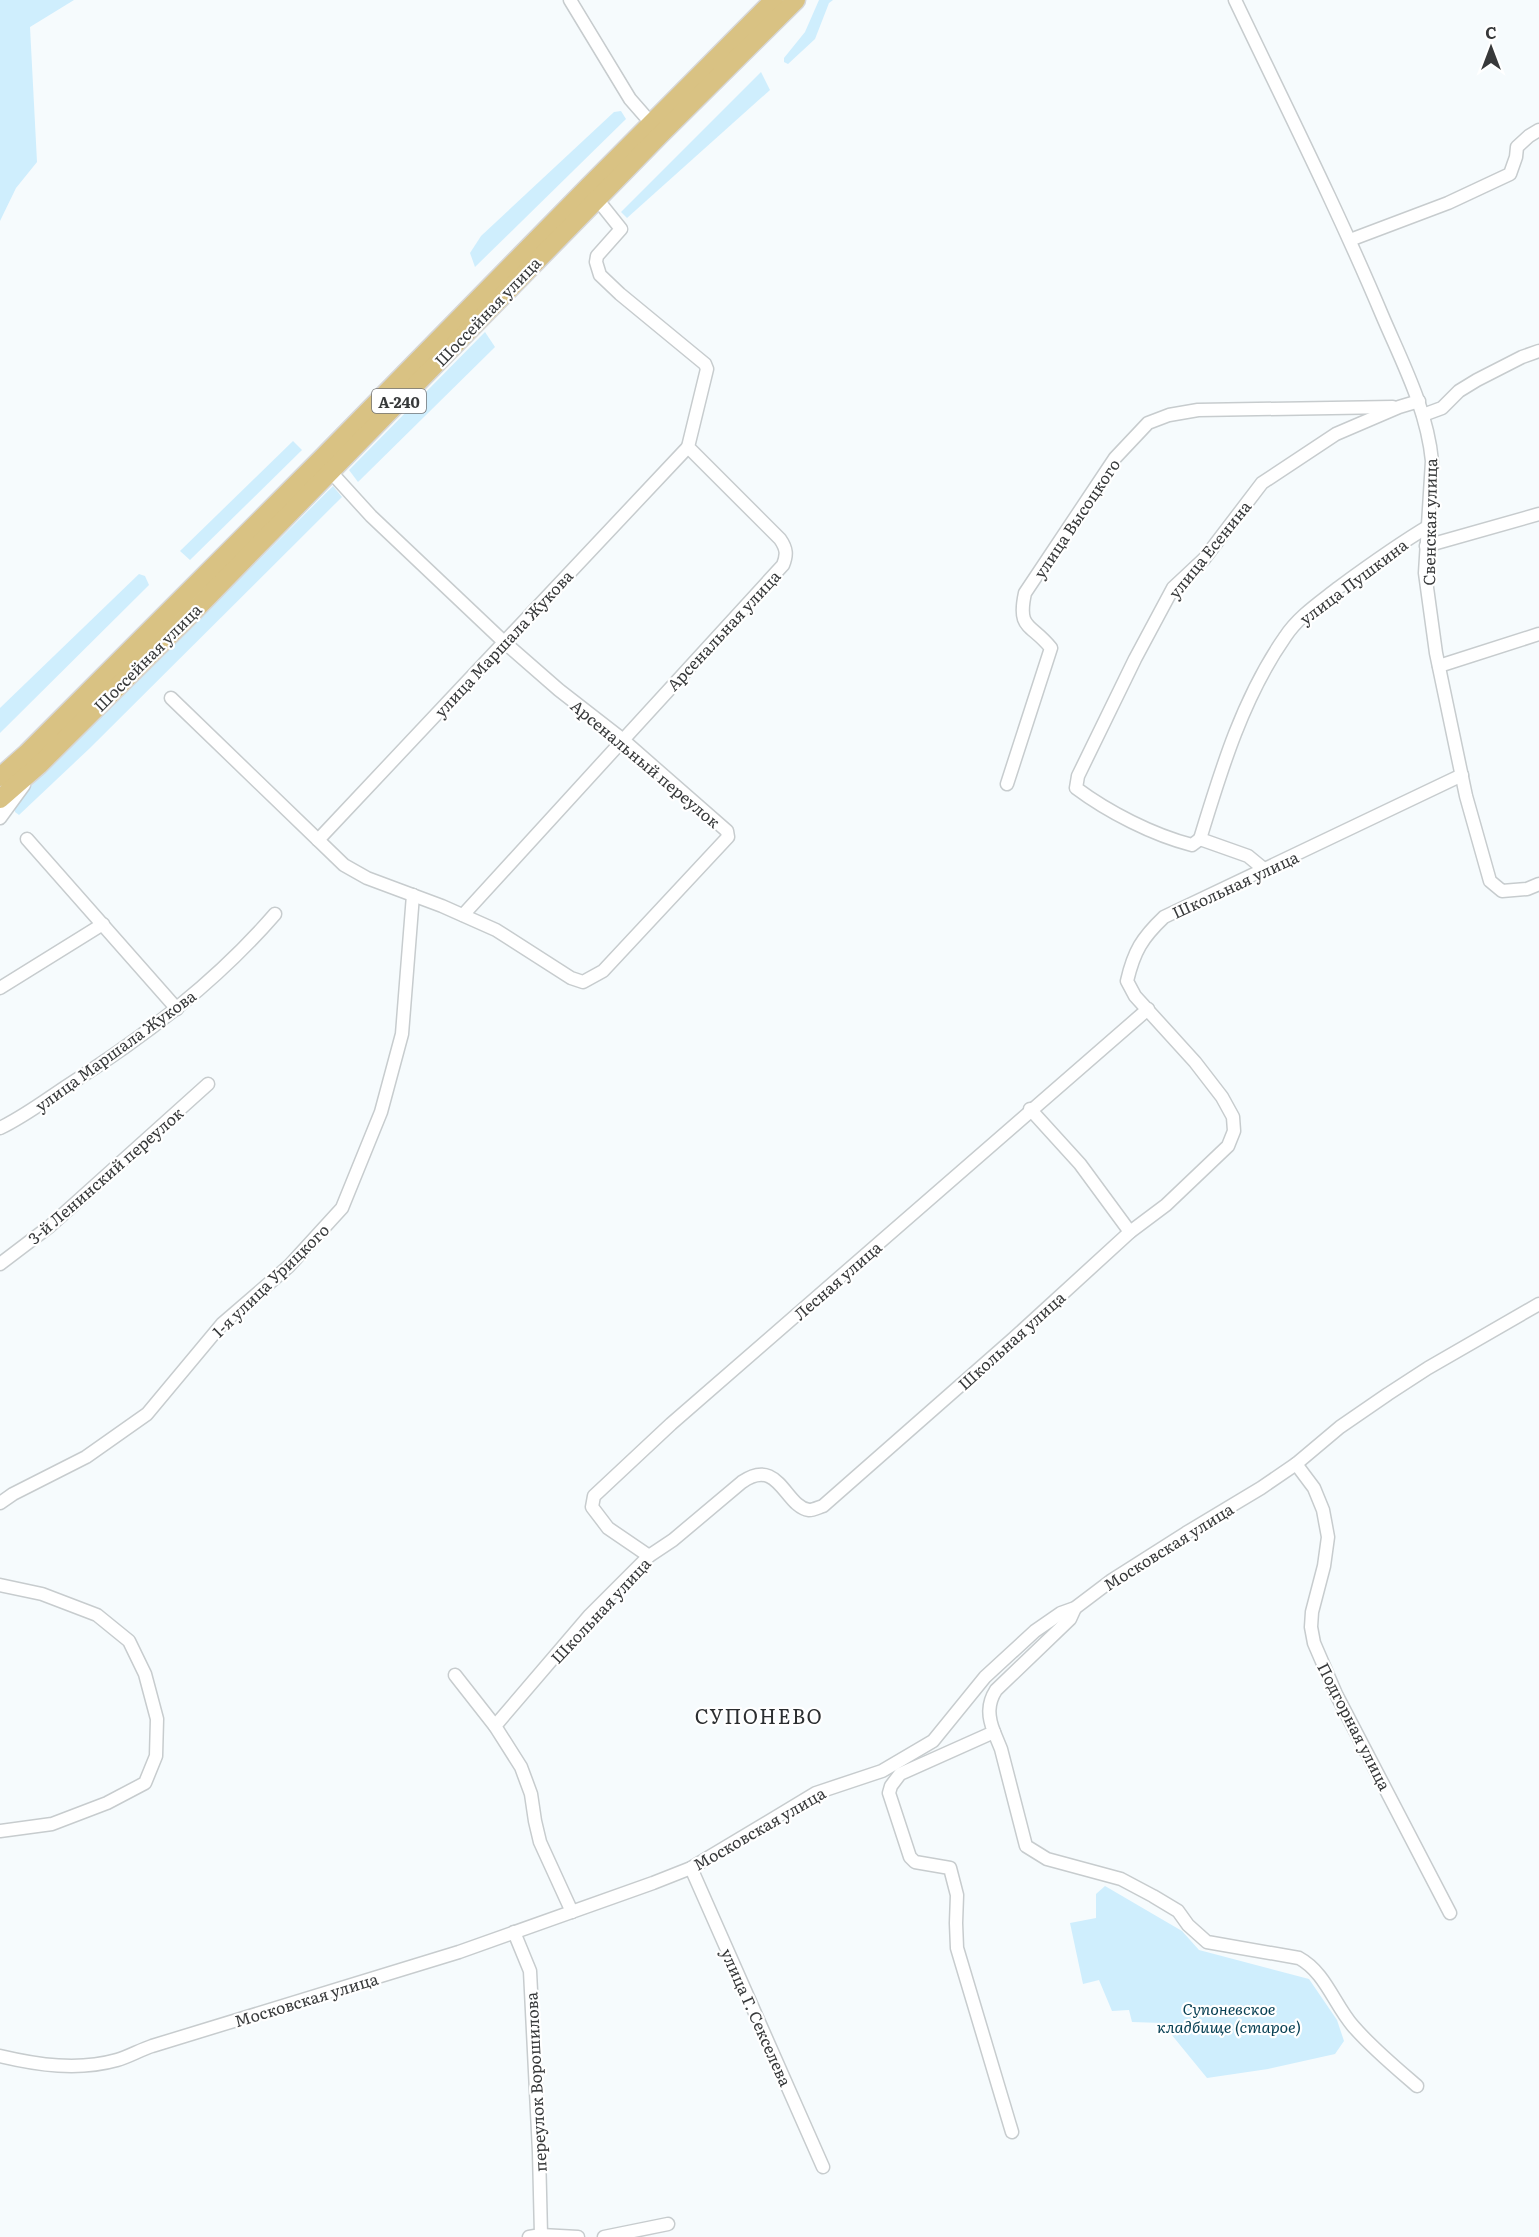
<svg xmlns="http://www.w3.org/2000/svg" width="1539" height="2237" viewBox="0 0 1539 2237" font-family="Literata,serif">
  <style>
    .green { fill: #cfeefd }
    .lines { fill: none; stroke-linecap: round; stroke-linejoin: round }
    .minor-casing { stroke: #c7ccce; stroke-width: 15 }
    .primary-casing { stroke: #d7d7d8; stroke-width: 21 }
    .minor { stroke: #fff; stroke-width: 12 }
    .primary { stroke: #d9c283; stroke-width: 18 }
    .labels { text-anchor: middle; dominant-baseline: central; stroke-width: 4.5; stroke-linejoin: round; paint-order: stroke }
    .shield { fill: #fff; stroke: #737475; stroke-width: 1.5 }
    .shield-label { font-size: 15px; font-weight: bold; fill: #37393a }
    .street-label { font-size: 16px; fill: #37393a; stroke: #fff }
    .park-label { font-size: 16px; font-style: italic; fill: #063f53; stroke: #fff }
    .quarter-label { font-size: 20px; letter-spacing: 1.5px; fill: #2b2e30; stroke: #fff }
  </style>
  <rect width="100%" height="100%" fill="#f6fbfd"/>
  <g class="green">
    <polygon points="0,0 74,0 30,27 37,162 16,188 0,221"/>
    <polygon points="819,0 833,0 829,3 815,39 788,64 784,62 784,58 805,32"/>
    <polygon points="761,72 770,90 627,218 621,212"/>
    <polygon points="621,111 626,119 475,267 470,253 481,236 614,112"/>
    <polygon points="485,332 495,347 358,482 349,470"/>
    <polygon points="293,441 302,450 190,560 180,551"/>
    <polygon points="333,486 342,497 90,748 19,815 15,812 15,804 23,794"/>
    <polygon points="139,574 145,576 149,585 0,733 0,708"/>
    <polygon points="1105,1886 1182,1931 1199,1950 1309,1979 1337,2020 1344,2041 1335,2054 1268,2069 1207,2078 1162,2023 1132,2022 1129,2010 1112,2011 1099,1980 1083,1984 1070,1923 1096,1918 1096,1894"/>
  </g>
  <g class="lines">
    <defs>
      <g id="minor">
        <polyline points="570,0 630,99 651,123"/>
        <path d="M1235 0C1285 105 1337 208 1382 315 1402 362 1427 409 1432 461L1425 573 1436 653 1466 796 1490 881 1502 891 1527 889 1539 884"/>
        <polyline points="1350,240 1448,203 1510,174 1516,157 1517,147 1529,136 1539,130"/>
        <polyline points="1423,415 1442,408 1459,391 1477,380 1522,357 1539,351"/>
        <polyline points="1426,546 1539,514"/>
        <polyline points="1439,666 1539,634"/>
        <polyline points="171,698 344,865 367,878 442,906 496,930 571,978 583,982 603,971 728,837 727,831 622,739 559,690 504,642 371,516 330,471"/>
        <path d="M1007 784 1051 648C1031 623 1017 630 1025 593L1115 458 1148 423 1169 415 1198 410 1393 407"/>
        <polyline points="0,818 24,785"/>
        <polyline points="27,839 177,1009"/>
        <path d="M1200 839 1192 845C1153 835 1108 812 1076 788L1078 776 1135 659 1173 588 1204 559 1262 483 1336 434 1399 407 1419 401"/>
        <polyline points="318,840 688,447"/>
        <path d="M1265 870 1248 856 1200 839C1221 770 1243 697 1285 637 1298 617 1319 603 1338 588 1368 566 1397 545 1429 526"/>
        <path d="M463 915 783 565C787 555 787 549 780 539L688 447 707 369 705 364 620 294 600 275 596 262 597 256 621 229 597 199"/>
        <polyline points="0,988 103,924"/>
        <polyline points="1030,1109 1080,1164 1130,1232"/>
        <path d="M0 1128C25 1116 47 1099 70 1084 145 1036 216 982 275 914"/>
        <polyline points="0,1264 50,1226 208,1084"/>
        <polyline points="1296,1464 1314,1488 1323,1510 1328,1537 1324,1566 1312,1612 1311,1627 1314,1643 1336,1694 1450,1913"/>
        <polyline points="0,1503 13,1494 86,1457 147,1414 222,1324 289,1266 342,1208 381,1112 402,1034 413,895"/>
        <polyline points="649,1556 608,1528 592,1507 594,1496 671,1424 1148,1009"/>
        <polyline points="0,1585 42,1594 97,1615 129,1641 145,1674 157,1719 156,1756 145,1783 107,1803 52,1824 0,1831"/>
        <polyline points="455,1675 495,1726"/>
        <path d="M994 1732 1001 1749 1026 1846 1047 1859 1121 1879 1153 1896 1178 1911 1188 1925 1207 1942 1299 1958C1325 1972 1334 2004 1353 2026 1372 2048 1395 2067 1417 2086"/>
        <polyline points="691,1868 823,2167"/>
        <path d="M572 1912 540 1842 535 1821 531 1794 521 1767 495 1726 590 1615 649 1556 673 1540 742 1482C779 1456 785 1507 809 1510 814 1510 819 1507 823 1506L1013 1339 1130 1232 1166 1205 1228 1146 1234 1131 1233 1117 1222 1097 1195 1062 1135 996 1127 981C1134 951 1142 938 1164 917L1462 775"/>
        <polyline points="514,1932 530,1971 539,2152 541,2235"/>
        <path d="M0 2056C38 2065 78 2071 117 2060 128 2057 140 2050 152 2046L459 1952 653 1883 691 1868 816 1793 882 1771 933 1741 985 1677 1035 1631 1061 1613 1075 1608 1112 1580 1186 1533 1261 1488 1296 1464 1340 1427 1388 1394 1428 1368 1539 1304"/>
        <path d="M1012 2132 957 1948 956 1923 957 1895 950 1868 915 1862 910 1857 889 1793 891 1786 900 1774 994 1732C988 1717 987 1704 996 1690L1070 1619 1075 1608"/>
        <polyline points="529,2237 541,2235 578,2237"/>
        <polyline points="604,2237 668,2224"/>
      </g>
      <g id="primary">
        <polyline points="0,777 27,753 323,457 588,187 774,0"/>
        <polyline points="0,799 39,765 196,609 661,134 796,0"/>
      </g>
    </defs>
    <use href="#minor" class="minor-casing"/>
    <use href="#primary" class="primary-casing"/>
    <use href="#minor" class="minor"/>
    <use href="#primary" class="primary"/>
  </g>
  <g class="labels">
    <rect class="shield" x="372" y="389" width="54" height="24" rx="4.5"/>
    <g class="shield-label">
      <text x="399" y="401">А-240</text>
    </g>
    <g class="street-label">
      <text transform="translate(487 311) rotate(-46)">Шоссейная улица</text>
      <text transform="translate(1076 518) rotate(-56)">улица Высоцкого</text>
      <text transform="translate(1429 522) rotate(-89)">Свенская улица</text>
      <text transform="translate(1209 549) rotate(-51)">улица Есенина</text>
      <text transform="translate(1353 581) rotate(-37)">улица Пушкина</text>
      <text transform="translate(723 630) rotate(-47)">Арсенальная улица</text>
      <text transform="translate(503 643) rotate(-47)">улица Маршала Жукова</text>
      <text transform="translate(147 657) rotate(-45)">Шоссейная улица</text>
      <text transform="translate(646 763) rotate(40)">Арсенальный переулок</text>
      <text transform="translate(1235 884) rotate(-25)">Школьная улица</text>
      <text transform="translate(115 1050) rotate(-36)">улица Маршала Жукова</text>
      <text transform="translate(105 1175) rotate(-41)">3-й Ленинский переулок</text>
      <text transform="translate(270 1280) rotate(-44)">1-я улица Урицкого</text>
      <text transform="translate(837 1280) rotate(-41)">Лесная улица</text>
      <text transform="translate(1011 1340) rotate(-42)">Школьная улица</text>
      <text transform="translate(1168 1546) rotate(-32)">Московская улица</text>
      <text transform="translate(600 1610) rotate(-47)">Школьная улица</text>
      <text transform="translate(1355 1726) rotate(63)">Подгорная улица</text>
      <text transform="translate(759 1828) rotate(-30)">Московская улица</text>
      <text transform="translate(306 1999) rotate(-17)">Московская улица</text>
      <text transform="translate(757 2017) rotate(66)">улица Г. Секселева</text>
      <text transform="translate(535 2082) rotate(-93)">переулок Ворошилова</text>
    </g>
    <g class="park-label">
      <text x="1229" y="2008">Супоневское<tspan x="1229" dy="18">кладбище (старое)</tspan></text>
    </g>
    <g class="quarter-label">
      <text x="759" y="1715">СУПОНЕВО</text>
    </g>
  </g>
  <g transform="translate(1491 48)" stroke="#ffffff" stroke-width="4.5" paint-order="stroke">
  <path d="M0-4.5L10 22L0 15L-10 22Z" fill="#37393a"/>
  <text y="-9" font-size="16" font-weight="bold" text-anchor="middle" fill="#37393a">С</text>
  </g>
</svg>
